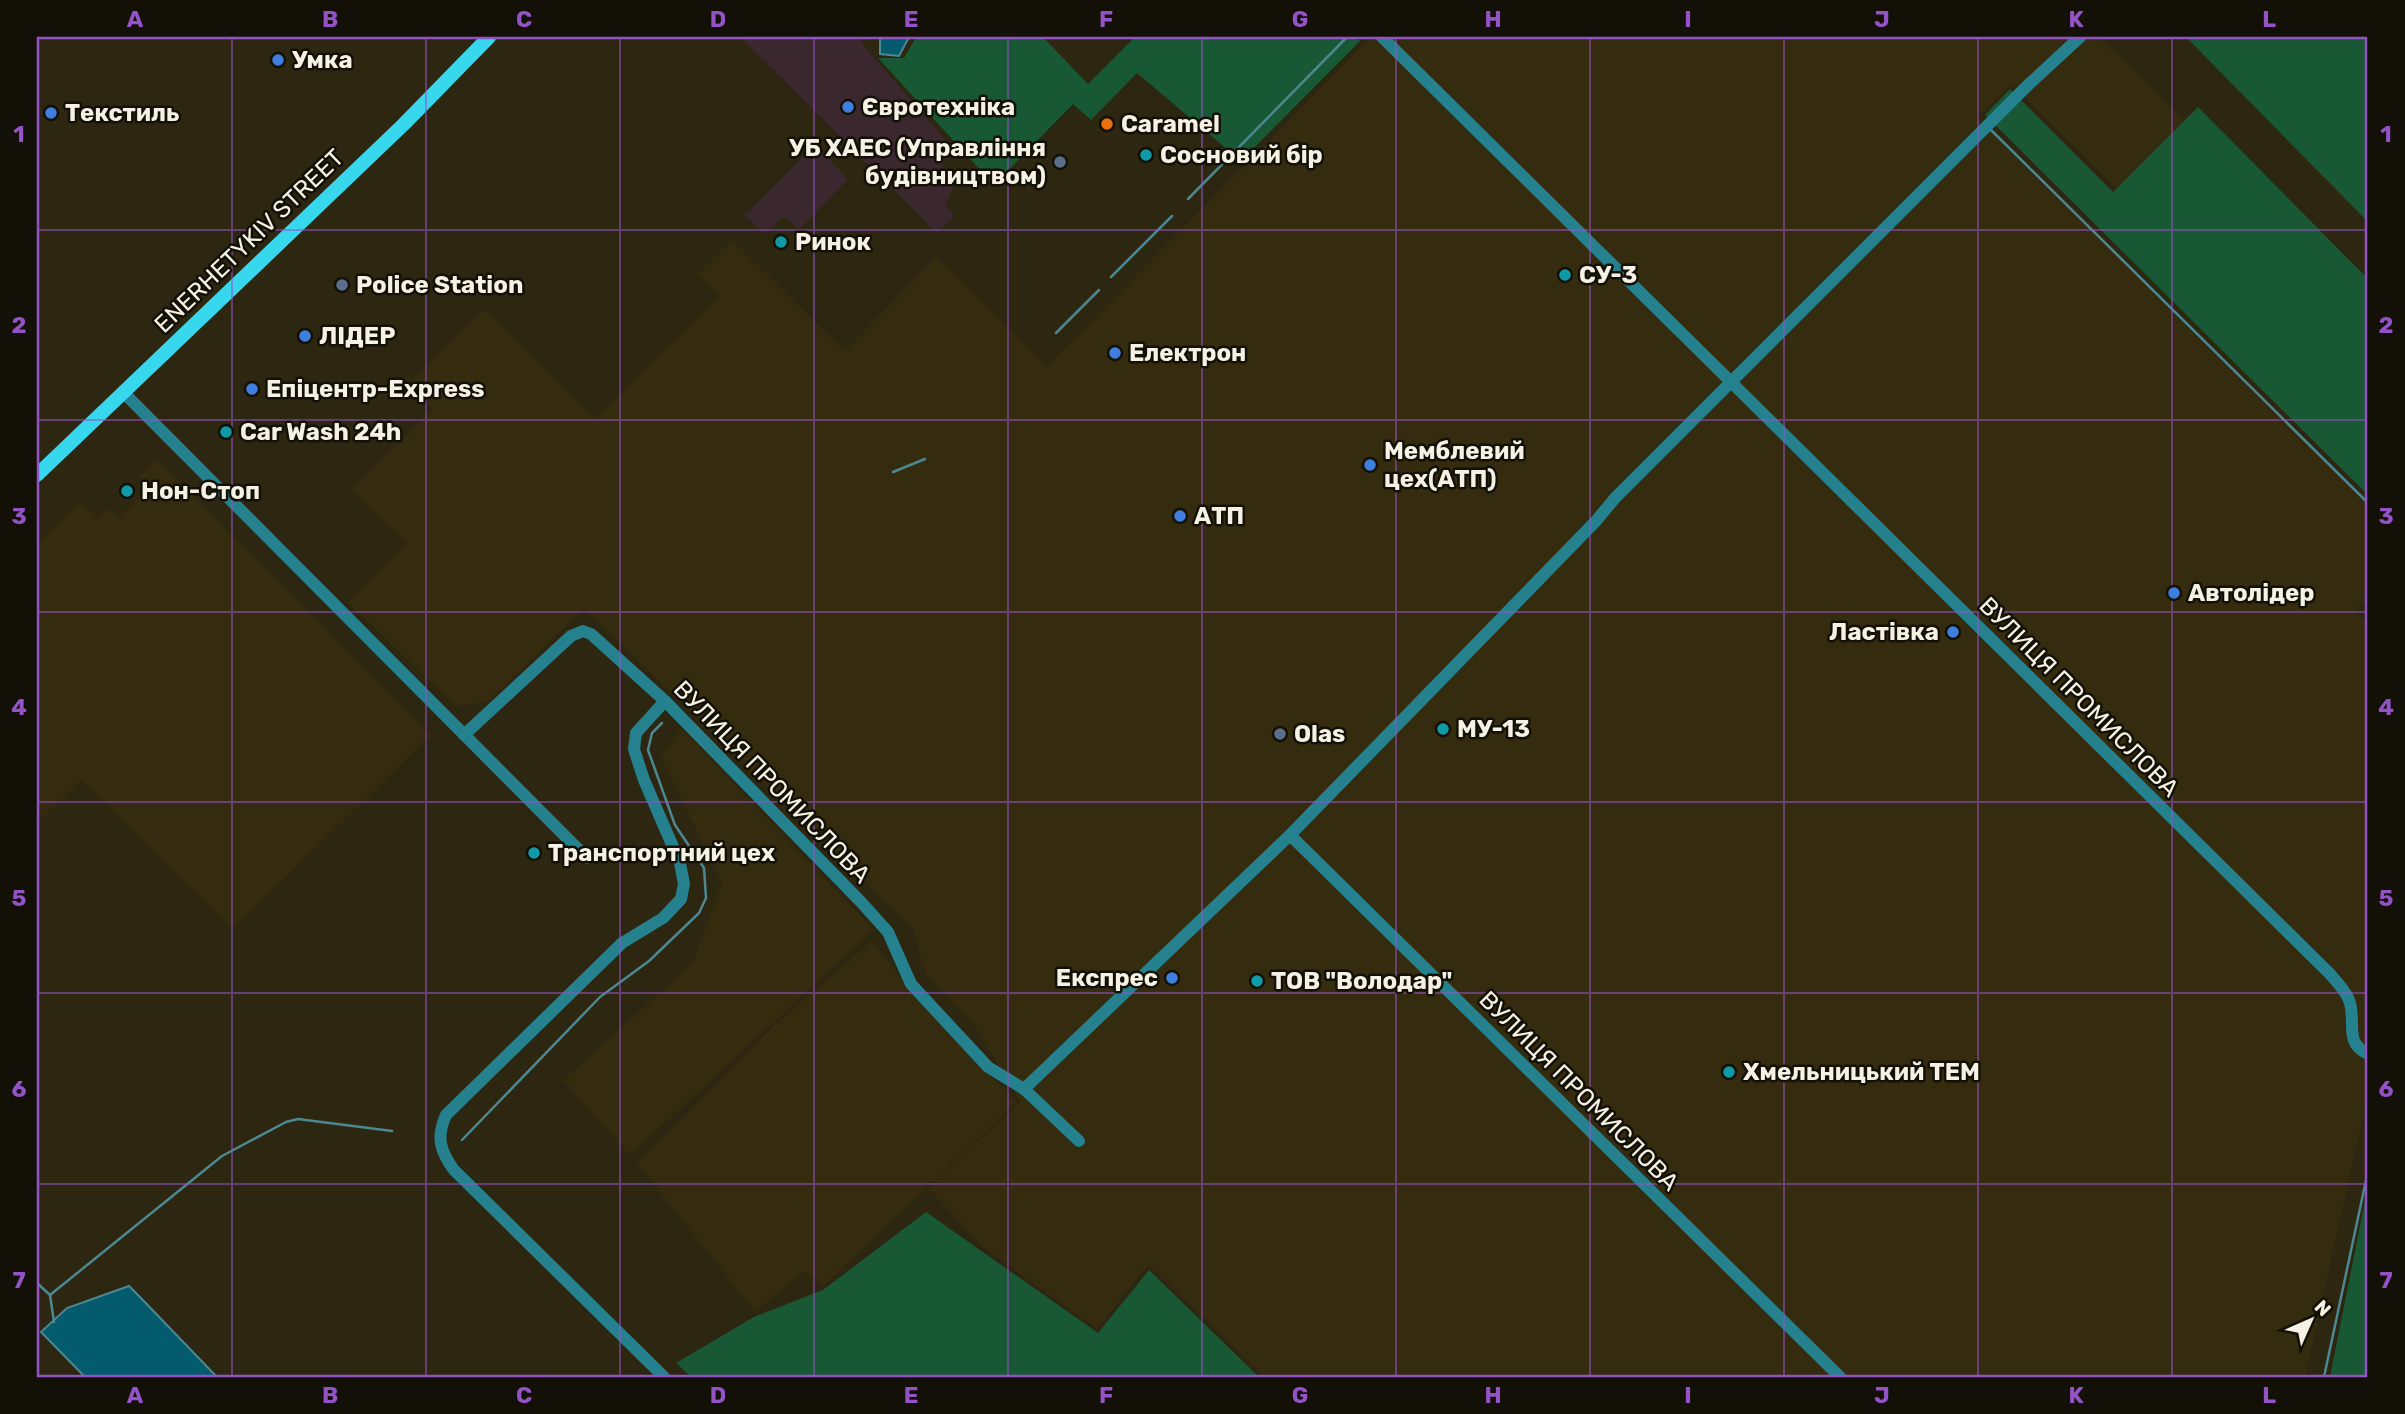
<svg xmlns="http://www.w3.org/2000/svg" width="2405" height="1414" viewBox="0 0 2405 1414" font-family="Rubik,sans-serif">
  <style>
    .commercial { fill: #3b282f }
    .built { fill: #352b0e }
    .green { fill: #195834 }
    .water { fill: #045b6e; stroke: #4c8891; stroke-width: 2 }
    .lines { fill: none; stroke-linecap: round; stroke-linejoin: round }
    .stream { stroke: #4c8891; stroke-width: 2.5 }
    .minor { stroke: #25818e; stroke-width: 12 }
    .major { stroke: #37d7ed; stroke-width: 14 }
    .grid { fill: none; stroke: #9353c6; stroke-width: 2; stroke-opacity: 0.55 }
    .shop-dot { fill: #3f7fe0; stroke: #131007; stroke-width: 2.5 }
    .food-dot { fill: #e8710a; stroke: #131007; stroke-width: 2.5 }
    .culture-dot { fill: #0f9aa8; stroke: #131007; stroke-width: 2.5 }
    .service-dot { fill: #5c6f8a; stroke: #131007; stroke-width: 2.5 }
    .labels { text-anchor: middle; dominant-baseline: central; stroke-width: 5; stroke-linejoin: round; paint-order: stroke }
    .poi-label { font-size: 24px; font-weight: bold; fill: #f5f1e4; stroke: #131007; text-anchor: start }
    .street-label { font-size: 24px; fill: #f5f1e4; stroke: #131007 }
    .neatline { fill: none; stroke: #9353c6; stroke-width: 2.5 }
    .grid-label { font-size: 23px; text-anchor: middle; font-weight: bold; fill: #9353c6 }
  </style>
  <rect width="100%" height="100%" fill="#2d2611"/>
  <g class="commercial">
    <polygon points="740,37 860,37 863,45 955,151 942,165 953,178 954,187 945,204 955,216 937,233"/>
    <polygon points="814,145 848,179 799,230 784,216 765,234 745,216"/>
  </g>
  <g class="built">
    <polygon points="1371,37 2099,37 2184,121 2117,189 2011,84 1977,118 2368,505 2368,597 2355,611 2368,624 2368,1095 2305,1377 1265,1377 1148,1265 1097,1329 984,1248 928,1188 1020,1102 977,1029 926,974 912,928 584,608 488,702 456,706 348,603 407,543 351,490 433,409 409,383 484,309 595,419 720,296 698,274 732,240 845,351 936,257 1046,367"/>
    <polygon points="157,459 431,735 233,929 81,780 37,823 37,544 80,501 98,518 110,508 119,517 149,488 139,477"/>
    <polygon points="681,728 874,930 630,1155 563,1080 692,964 722,883 661,758"/>
    <polygon points="873,940 911,993 1017,1102 823,1286 803,1271 755,1312 637,1163 775,1025"/>
  </g>
  <g class="green">
    <polygon points="916,37 1043,37 1088,84 1135,37 1355,37 1360,41 1241,161 1137,73 1091,120 1073,104 994,185 878,58 904,58"/>
    <polygon points="2186,37 2368,37 2368,222"/>
    <polygon points="2010,89 2113,192 2198,107 2368,279 2368,495 1985,115"/>
    <polygon points="2368,1185 2368,1377 2330,1377"/>
    <polygon points="926,1212 1098,1333 1149,1270 1259,1377 691,1377 676,1363 754,1317 823,1290"/>
  </g>
  <g class="water">
    <polygon points="880,37 909,37 899,56 880,54"/>
    <polygon points="129,1286 138,1295 217,1377 85,1377 41,1332 67,1308"/>
  </g>
  <g class="lines">
    <g class="stream">
      <polyline points="1990,129 2368,503"/>
      <polyline points="1188,199 1347,37"/>
      <polyline points="1111,277 1172,216"/>
      <polyline points="1056,333 1099,290"/>
      <polyline points="893,472 925,459"/>
      <polyline points="462,1140 600,997 649,961 699,913 706,898 704,868 675,825 648,750 652,733 662,723"/>
      <polyline points="37,1283 50,1295 54,1322"/>
      <polyline points="50,1295 222,1156 286,1122 298,1119 392,1131"/>
      <polyline points="2324,1377 2368,1171"/>
    </g>
    <g class="minor">
      <path d="M1382 37 2329 973C2336 981 2345 990 2349 1000 2357 1021 2343 1043 2368 1054"/>
      <polyline points="124,393 587,858"/>
      <polyline points="464,735 571,636 583,631 591,634 665,701 861,902 888,932 911,984 988,1067 1024,1089 1079,1141"/>
      <polyline points="1290,835 1596,521 1615,498 2026,87 2080,37"/>
      <polyline points="1024,1089 1290,835 1840,1377"/>
      <path d="M664 1377 454 1170C440 1151 436 1137 446 1115L622 943 663 918 681 899 684 884 680 863 644 780 634 749 636 733 665 701"/>
    </g>
    <polyline class="major" points="37,475 404,124 489,37"/>
  </g>
  <path class="grid" d="M232 37V1377M426 37V1377M620 37V1377M814 37V1377M1008 37V1377M1202 37V1377M1396 37V1377M1590 37V1377M1784 37V1377M1978 37V1377M2172 37V1377M37 230H2368M37 420H2368M37 612H2368M37 802H2368M37 993H2368M37 1184H2368"/>
  <g class="shop-dot">
    <circle cx="278" cy="60" r="7"/>
    <circle cx="848" cy="107" r="7"/>
    <circle cx="51" cy="113" r="7"/>
    <circle cx="305" cy="336" r="7"/>
    <circle cx="1115" cy="353" r="7"/>
    <circle cx="252" cy="389" r="7"/>
    <circle cx="1370" cy="465" r="7"/>
    <circle cx="1180" cy="516" r="7"/>
    <circle cx="2174" cy="593" r="7"/>
    <circle cx="1953" cy="632" r="7"/>
    <circle cx="1172" cy="978" r="7"/>
  </g>
  <circle class="food-dot" cx="1107" cy="124" r="7"/>
  <g class="culture-dot">
    <circle cx="1146" cy="155" r="7"/>
    <circle cx="781" cy="242" r="7"/>
    <circle cx="1565" cy="275" r="7"/>
    <circle cx="226" cy="432" r="7"/>
    <circle cx="127" cy="491" r="7"/>
    <circle cx="1443" cy="729" r="7"/>
    <circle cx="534" cy="853" r="7"/>
    <circle cx="1257" cy="981" r="7"/>
    <circle cx="1729" cy="1072" r="7"/>
  </g>
  <g class="service-dot">
    <circle cx="1060" cy="162" r="7"/>
    <circle cx="342" cy="285" r="7"/>
    <circle cx="1280" cy="734" r="7"/>
  </g>
  <g class="labels">
    <g class="poi-label">
      <text x="292" y="60">Умка</text>
      <text x="862" y="107">Євротехніка</text>
      <text x="65" y="113">Текстиль</text>
      <text x="1121" y="124">Caramel</text>
      <text x="1046" y="148" text-anchor="end">УБ ХАЕС (Управління<tspan x="1046" dy="28">будівництвом)</tspan></text>
      <text x="1160" y="155">Сосновий бір</text>
      <text x="795" y="242">Ринок</text>
      <text x="1579" y="275">СУ-3</text>
      <text x="356" y="285">Police Station</text>
      <text x="319" y="336">ЛІДЕР</text>
      <text x="1129" y="353">Електрон</text>
      <text x="266" y="389">Епіцентр-Express</text>
      <text x="240" y="432">Car Wash 24h</text>
      <text x="1384" y="451">Мемблевий<tspan x="1384" dy="28">цех(АТП)</tspan></text>
      <text x="141" y="491">Нон-Стоп</text>
      <text x="1194" y="516">АТП</text>
      <text x="2188" y="593">Автолідер</text>
      <text x="1939" y="632" text-anchor="end">Ластівка</text>
      <text x="1457" y="729">МУ-13</text>
      <text x="1294" y="734">Olas</text>
      <text x="548" y="853">Транспортний цех</text>
      <text x="1158" y="978" text-anchor="end">Експрес</text>
      <text x="1271" y="981">ТОВ "Володар"</text>
      <text x="1743" y="1072">Хмельницький ТЕМ</text>
    </g>
    <g class="street-label">
      <text transform="translate(249 241) rotate(-44)">ENERHETYKIV STREET</text>
      <text transform="translate(2079 697) rotate(45)">ВУЛИЦЯ ПРОМИСЛОВА</text>
      <text transform="translate(772 782) rotate(46)">ВУЛИЦЯ ПРОМИСЛОВА</text>
      <text transform="translate(1579 1091) rotate(45)">ВУЛИЦЯ ПРОМИСЛОВА</text>
    </g>
  </g>
  <rect width="2405" height="1414" fill="none" stroke="#131007" stroke-width="77"/>
  <g transform="translate(2311 1320) rotate(45)" stroke="#131007" stroke-width="5" paint-order="stroke">
  <path d="M0-5L12 26L0 18L-12 26Z" fill="#f5f1e4"/>
  <text y="-10" font-size="19" font-weight="bold" text-anchor="middle" fill="#f5f1e4">N</text>
  </g>
  <rect x="38" y="38" width="2328" height="1338" class="neatline"/>
  <g class="grid-label">
    <text x="135" y="27">A</text>
    <text x="330" y="27">B</text>
    <text x="524" y="27">C</text>
    <text x="718" y="27">D</text>
    <text x="911" y="27">E</text>
    <text x="1106" y="27">F</text>
    <text x="1300" y="27">G</text>
    <text x="1493" y="27">H</text>
    <text x="1688" y="27">I</text>
    <text x="1882" y="27">J</text>
    <text x="2076" y="27">K</text>
    <text x="2269" y="27">L</text>
    <text x="19" y="142">1</text>
    <text x="2386" y="142">1</text>
    <text x="19" y="333">2</text>
    <text x="2386" y="333">2</text>
    <text x="19" y="524">3</text>
    <text x="2386" y="524">3</text>
    <text x="19" y="715">4</text>
    <text x="2386" y="715">4</text>
    <text x="19" y="906">5</text>
    <text x="2386" y="906">5</text>
    <text x="19" y="1097">6</text>
    <text x="2386" y="1097">6</text>
    <text x="19" y="1288">7</text>
    <text x="2386" y="1288">7</text>
    <text x="135" y="1403">A</text>
    <text x="330" y="1403">B</text>
    <text x="524" y="1403">C</text>
    <text x="718" y="1403">D</text>
    <text x="911" y="1403">E</text>
    <text x="1106" y="1403">F</text>
    <text x="1300" y="1403">G</text>
    <text x="1493" y="1403">H</text>
    <text x="1688" y="1403">I</text>
    <text x="1882" y="1403">J</text>
    <text x="2076" y="1403">K</text>
    <text x="2269" y="1403">L</text>
  </g>
</svg>
